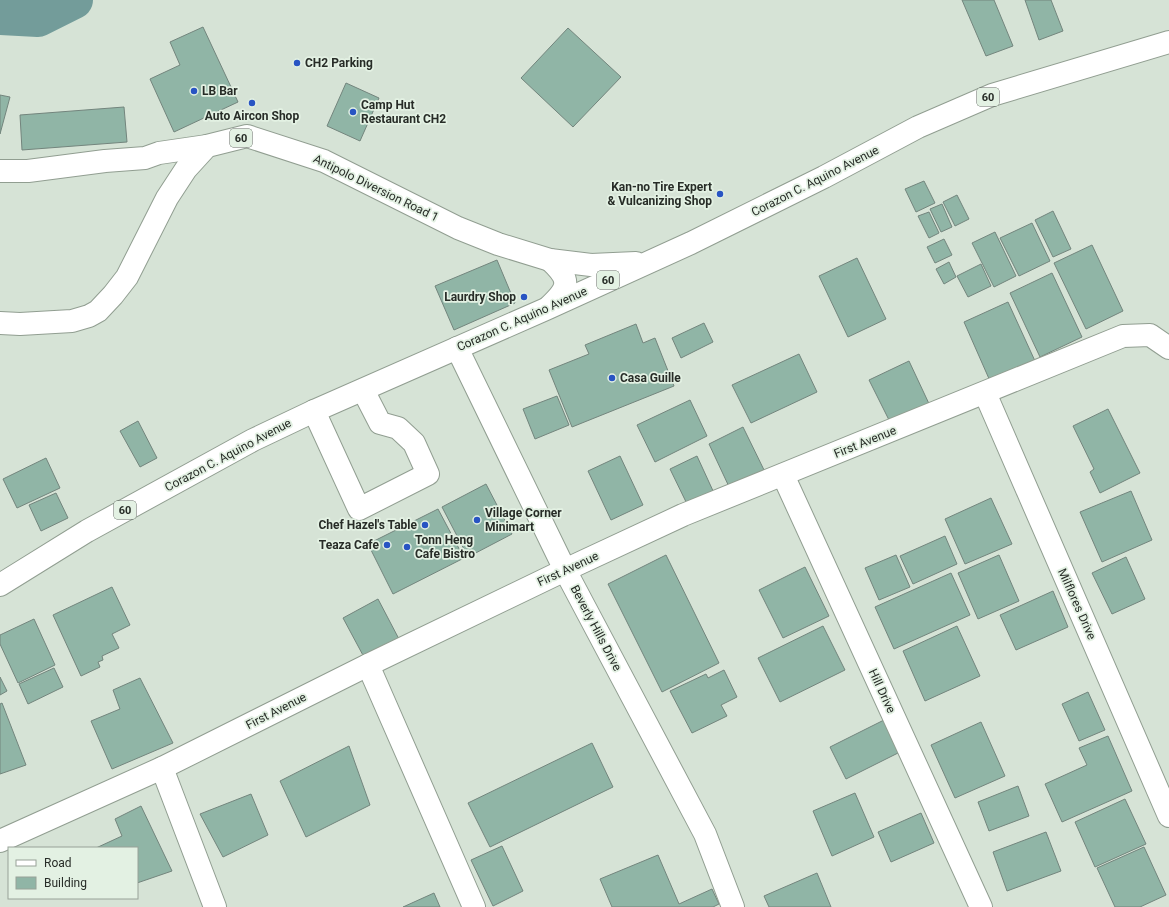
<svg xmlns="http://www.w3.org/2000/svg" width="1169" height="907" viewBox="0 0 1169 907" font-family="Roboto,sans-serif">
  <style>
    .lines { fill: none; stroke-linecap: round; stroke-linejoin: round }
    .river { stroke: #739c9a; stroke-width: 38 }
    .building { fill: #90b5a6; stroke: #73857d }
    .minor-casing { stroke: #919e91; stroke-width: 24 }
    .major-casing { stroke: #919e91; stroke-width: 24 }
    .minor { stroke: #fff; stroke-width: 22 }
    .major { stroke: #fff; stroke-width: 22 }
    .poi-dot { fill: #2854c3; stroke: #e3f1e3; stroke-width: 1.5 }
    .labels { text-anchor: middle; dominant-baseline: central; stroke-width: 3.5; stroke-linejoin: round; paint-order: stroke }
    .shield { fill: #e3f1e3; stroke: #5f675f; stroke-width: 1 }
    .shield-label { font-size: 11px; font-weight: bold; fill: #272c27 }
    .poi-label { font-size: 12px; font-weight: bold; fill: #272c27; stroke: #e3f1e3; text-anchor: start }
    .street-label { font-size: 12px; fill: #272c27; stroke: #e3f1e3 }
  </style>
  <rect width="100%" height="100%" fill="#d6e3d6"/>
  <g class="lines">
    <polyline class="river" points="0,16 38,18 74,0"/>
  </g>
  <g class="building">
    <polygon points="962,0 994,0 1013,46 986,56"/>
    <polygon points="1025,0 1051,0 1063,31 1039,40"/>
    <polygon points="203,27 238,102 174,132 150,79 180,65 170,42"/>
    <polygon points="568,28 621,77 573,127 521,78"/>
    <polygon points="346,83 379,98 360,141 327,126"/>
    <polygon points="0,95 10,97 0,134"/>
    <polygon points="124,107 127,142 22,150 20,115"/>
    <polygon points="924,181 935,203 916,212 905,189"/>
    <polygon points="957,195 969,219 955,226 943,202"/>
    <polygon points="942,204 952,227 941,232 930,209"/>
    <polygon points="1053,211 1071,249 1053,257 1035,220"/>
    <polygon points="929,212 939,233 929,238 918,216"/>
    <polygon points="1032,223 1050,261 1019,276 1000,238"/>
    <polygon points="995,232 1016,276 994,287 972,243"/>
    <polygon points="944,239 952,255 935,263 927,247"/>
    <polygon points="1092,245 1123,311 1086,329 1054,263"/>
    <polygon points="857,258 886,319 848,337 819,276"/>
    <polygon points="497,260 515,303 454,330 435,286"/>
    <polygon points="949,262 956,277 944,284 936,269"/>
    <polygon points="981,264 991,286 968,297 957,276"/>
    <polygon points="1052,273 1082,337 1040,357 1010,293"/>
    <polygon points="1008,302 1035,361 990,381 964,322"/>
    <polygon points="704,323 713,342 681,358 672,338"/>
    <polygon points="636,324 643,343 655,338 674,386 572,427 549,370 589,354 585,345"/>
    <polygon points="799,354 817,392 751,423 732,385"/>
    <polygon points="909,361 931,408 892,426 869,380"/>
    <polygon points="557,396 569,425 535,439 523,409"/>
    <polygon points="690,400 707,436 655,462 637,425"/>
    <polygon points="1108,409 1140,473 1100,493 1090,472 1094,469 1073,426"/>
    <polygon points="138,421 157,458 140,467 120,431"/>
    <polygon points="743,427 766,474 731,491 709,444"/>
    <polygon points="620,456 643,505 611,520 588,471"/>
    <polygon points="697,456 714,493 688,506 670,469"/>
    <polygon points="46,458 60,488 17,508 3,479"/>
    <polygon points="486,484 512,534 468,557 442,507"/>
    <polygon points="1131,491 1152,540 1102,562 1080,512"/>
    <polygon points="56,493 68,518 41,531 29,505"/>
    <polygon points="991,498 1012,544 965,564 945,519"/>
    <polygon points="438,509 464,558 393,594 368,544"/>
    <polygon points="945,536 957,564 913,584 900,556"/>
    <polygon points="666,555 719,663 662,692 608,584"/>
    <polygon points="896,555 910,587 879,600 865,568"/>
    <polygon points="999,555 1019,601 978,619 958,573"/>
    <polygon points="1126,557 1145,599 1112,614 1092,573"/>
    <polygon points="805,567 829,616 783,638 759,590"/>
    <polygon points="951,573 970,615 894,649 875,607"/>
    <polygon points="112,587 130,625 112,634 119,648 102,656 103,660 98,662 100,667 81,676 53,615"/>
    <polygon points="1053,591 1068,627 1016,650 1000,615"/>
    <polygon points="378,599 400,641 365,659 343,618"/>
    <polygon points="34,619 55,665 18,683 0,644 0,635"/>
    <polygon points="823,626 845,670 780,702 758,658"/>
    <polygon points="957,626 980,676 925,701 903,651"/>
    <polygon points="54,668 63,687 28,704 19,684"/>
    <polygon points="724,670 737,697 721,705 727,716 692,733 670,691 706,674 708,678"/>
    <polygon points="0,677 7,691 0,695"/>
    <polygon points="140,678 173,743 112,769 91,721 120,709 113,690"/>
    <polygon points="1088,692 1105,730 1079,741 1062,704"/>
    <polygon points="2,703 26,765 0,774 0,704"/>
    <polygon points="890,717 906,749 846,779 830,747"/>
    <polygon points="981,722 1005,776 955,798 931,745"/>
    <polygon points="1108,736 1132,791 1062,822 1045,784 1087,765 1079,748"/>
    <polygon points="592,743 613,787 490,847 468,803"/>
    <polygon points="349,746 370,805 306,837 280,781"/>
    <polygon points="1018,786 1029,816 989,831 978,802"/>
    <polygon points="855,793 874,837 832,856 813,811"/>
    <polygon points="251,794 268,835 223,857 200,814"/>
    <polygon points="1125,799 1146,844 1095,867 1075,822"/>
    <polygon points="141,806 172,871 137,883 137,848 96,848 122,836 115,819"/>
    <polygon points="921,813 934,843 891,862 878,832"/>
    <polygon points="1046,832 1061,871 1007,891 993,852"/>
    <polygon points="502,846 523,891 493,906 471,860"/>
    <polygon points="1144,847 1166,895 1140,907 1115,907 1097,868"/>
    <polygon points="658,855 679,904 712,889 719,904 713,907 612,907 600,879"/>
    <polygon points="817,873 831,907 769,907 764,896"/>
    <polygon points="434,893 440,907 403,907"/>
  </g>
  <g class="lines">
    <defs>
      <g id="minor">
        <polyline points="0,171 28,171 105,161 145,158 159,153 207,146"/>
        <polyline points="457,348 565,570 705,834 733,907"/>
        <polyline points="985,393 1169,816"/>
        <polyline points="314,411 359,509 428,474 414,443 398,428 380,423 363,390"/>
        <polyline points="783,475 981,907"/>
        <polyline points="368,665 474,907"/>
        <polyline points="162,768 215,907"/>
        <polyline points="0,841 162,768 368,665 565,570 683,515 1123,336 1150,335 1169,348"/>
      </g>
      <g id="major">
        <path d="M549 307C570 287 571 280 550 260"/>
        <polyline points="0,323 20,324 72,321 89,316 98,311 113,295 127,277 167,198 186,169 207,146 247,136 324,161 458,228 498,244 550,260 591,265 636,263"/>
        <polyline points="0,585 87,531 253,440 314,411 546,309 691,243 824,177 918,127 992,95 1169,42"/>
      </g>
    </defs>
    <use href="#minor" class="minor-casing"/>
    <use href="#major" class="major-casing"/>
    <use href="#minor" class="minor"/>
    <use href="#major" class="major"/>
  </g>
  <g class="poi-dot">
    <circle cx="297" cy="63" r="4"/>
    <circle cx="194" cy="91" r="4"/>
    <circle cx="252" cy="103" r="4"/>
    <circle cx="353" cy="112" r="4"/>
    <circle cx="720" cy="194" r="4"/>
    <circle cx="524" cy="297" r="4"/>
    <circle cx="612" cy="378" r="4"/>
    <circle cx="477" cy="520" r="4"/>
    <circle cx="425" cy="525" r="4"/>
    <circle cx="387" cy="545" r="4"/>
    <circle cx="407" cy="547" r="4"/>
  </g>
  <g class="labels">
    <g class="shield">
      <rect x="977" y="88" width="22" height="18" rx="3"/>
      <rect x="230" y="129" width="22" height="18" rx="3"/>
      <rect x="597" y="271" width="22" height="18" rx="3"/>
      <rect x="114" y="501" width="22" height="18" rx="3"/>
    </g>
    <g class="shield-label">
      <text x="988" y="97">60</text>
      <text x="241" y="138">60</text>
      <text x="608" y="280">60</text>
      <text x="125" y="510">60</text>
    </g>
    <g class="poi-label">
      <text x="305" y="63">CH2 Parking</text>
      <text x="202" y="91">LB Bar</text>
      <text x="361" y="105">Camp Hut<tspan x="361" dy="14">Restaurant CH2</tspan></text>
      <text x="252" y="116" text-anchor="middle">Auto Aircon Shop</text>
      <text x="712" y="187" text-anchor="end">Kan-no Tire Expert<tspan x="712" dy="14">&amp; Vulcanizing Shop</tspan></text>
      <text x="516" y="297" text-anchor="end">Laurdry Shop</text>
      <text x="620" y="378">Casa Guille</text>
      <text x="485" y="513">Village Corner<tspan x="485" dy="14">Minimart</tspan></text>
      <text x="417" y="525" text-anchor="end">Chef Hazel's Table</text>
      <text x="415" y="540">Tonn Heng<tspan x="415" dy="14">Cafe Bistro</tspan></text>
      <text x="379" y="545" text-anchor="end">Teaza Cafe</text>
    </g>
    <g class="street-label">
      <text transform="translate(815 181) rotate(-27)">Corazon C. Aquino Avenue</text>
      <text transform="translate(376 188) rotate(26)">Antipolo Diversion Road 1</text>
      <text transform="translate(522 319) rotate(-24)">Corazon C. Aquino Avenue</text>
      <text transform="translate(865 442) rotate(-22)">First Avenue</text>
      <text transform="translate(228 455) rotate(-28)">Corazon C. Aquino Avenue</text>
      <text transform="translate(568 569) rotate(-25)">First Avenue</text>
      <text transform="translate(1077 604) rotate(66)">Milflores Drive</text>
      <text transform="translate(596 628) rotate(62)">Beverly Hills Drive</text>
      <text transform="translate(882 691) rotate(65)">Hill Drive</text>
      <text transform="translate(276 711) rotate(-27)">First Avenue</text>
    </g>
  </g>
  <rect x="8" y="847" width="130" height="52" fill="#e3f1e3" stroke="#98a298"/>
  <rect x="16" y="860" width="20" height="6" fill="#ffffff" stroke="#98a298"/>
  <text x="44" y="867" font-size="12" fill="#272c27">Road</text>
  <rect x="16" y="877" width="20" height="12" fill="#90b5a6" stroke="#98a298"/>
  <text x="44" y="887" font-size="12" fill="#272c27">Building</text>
</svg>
